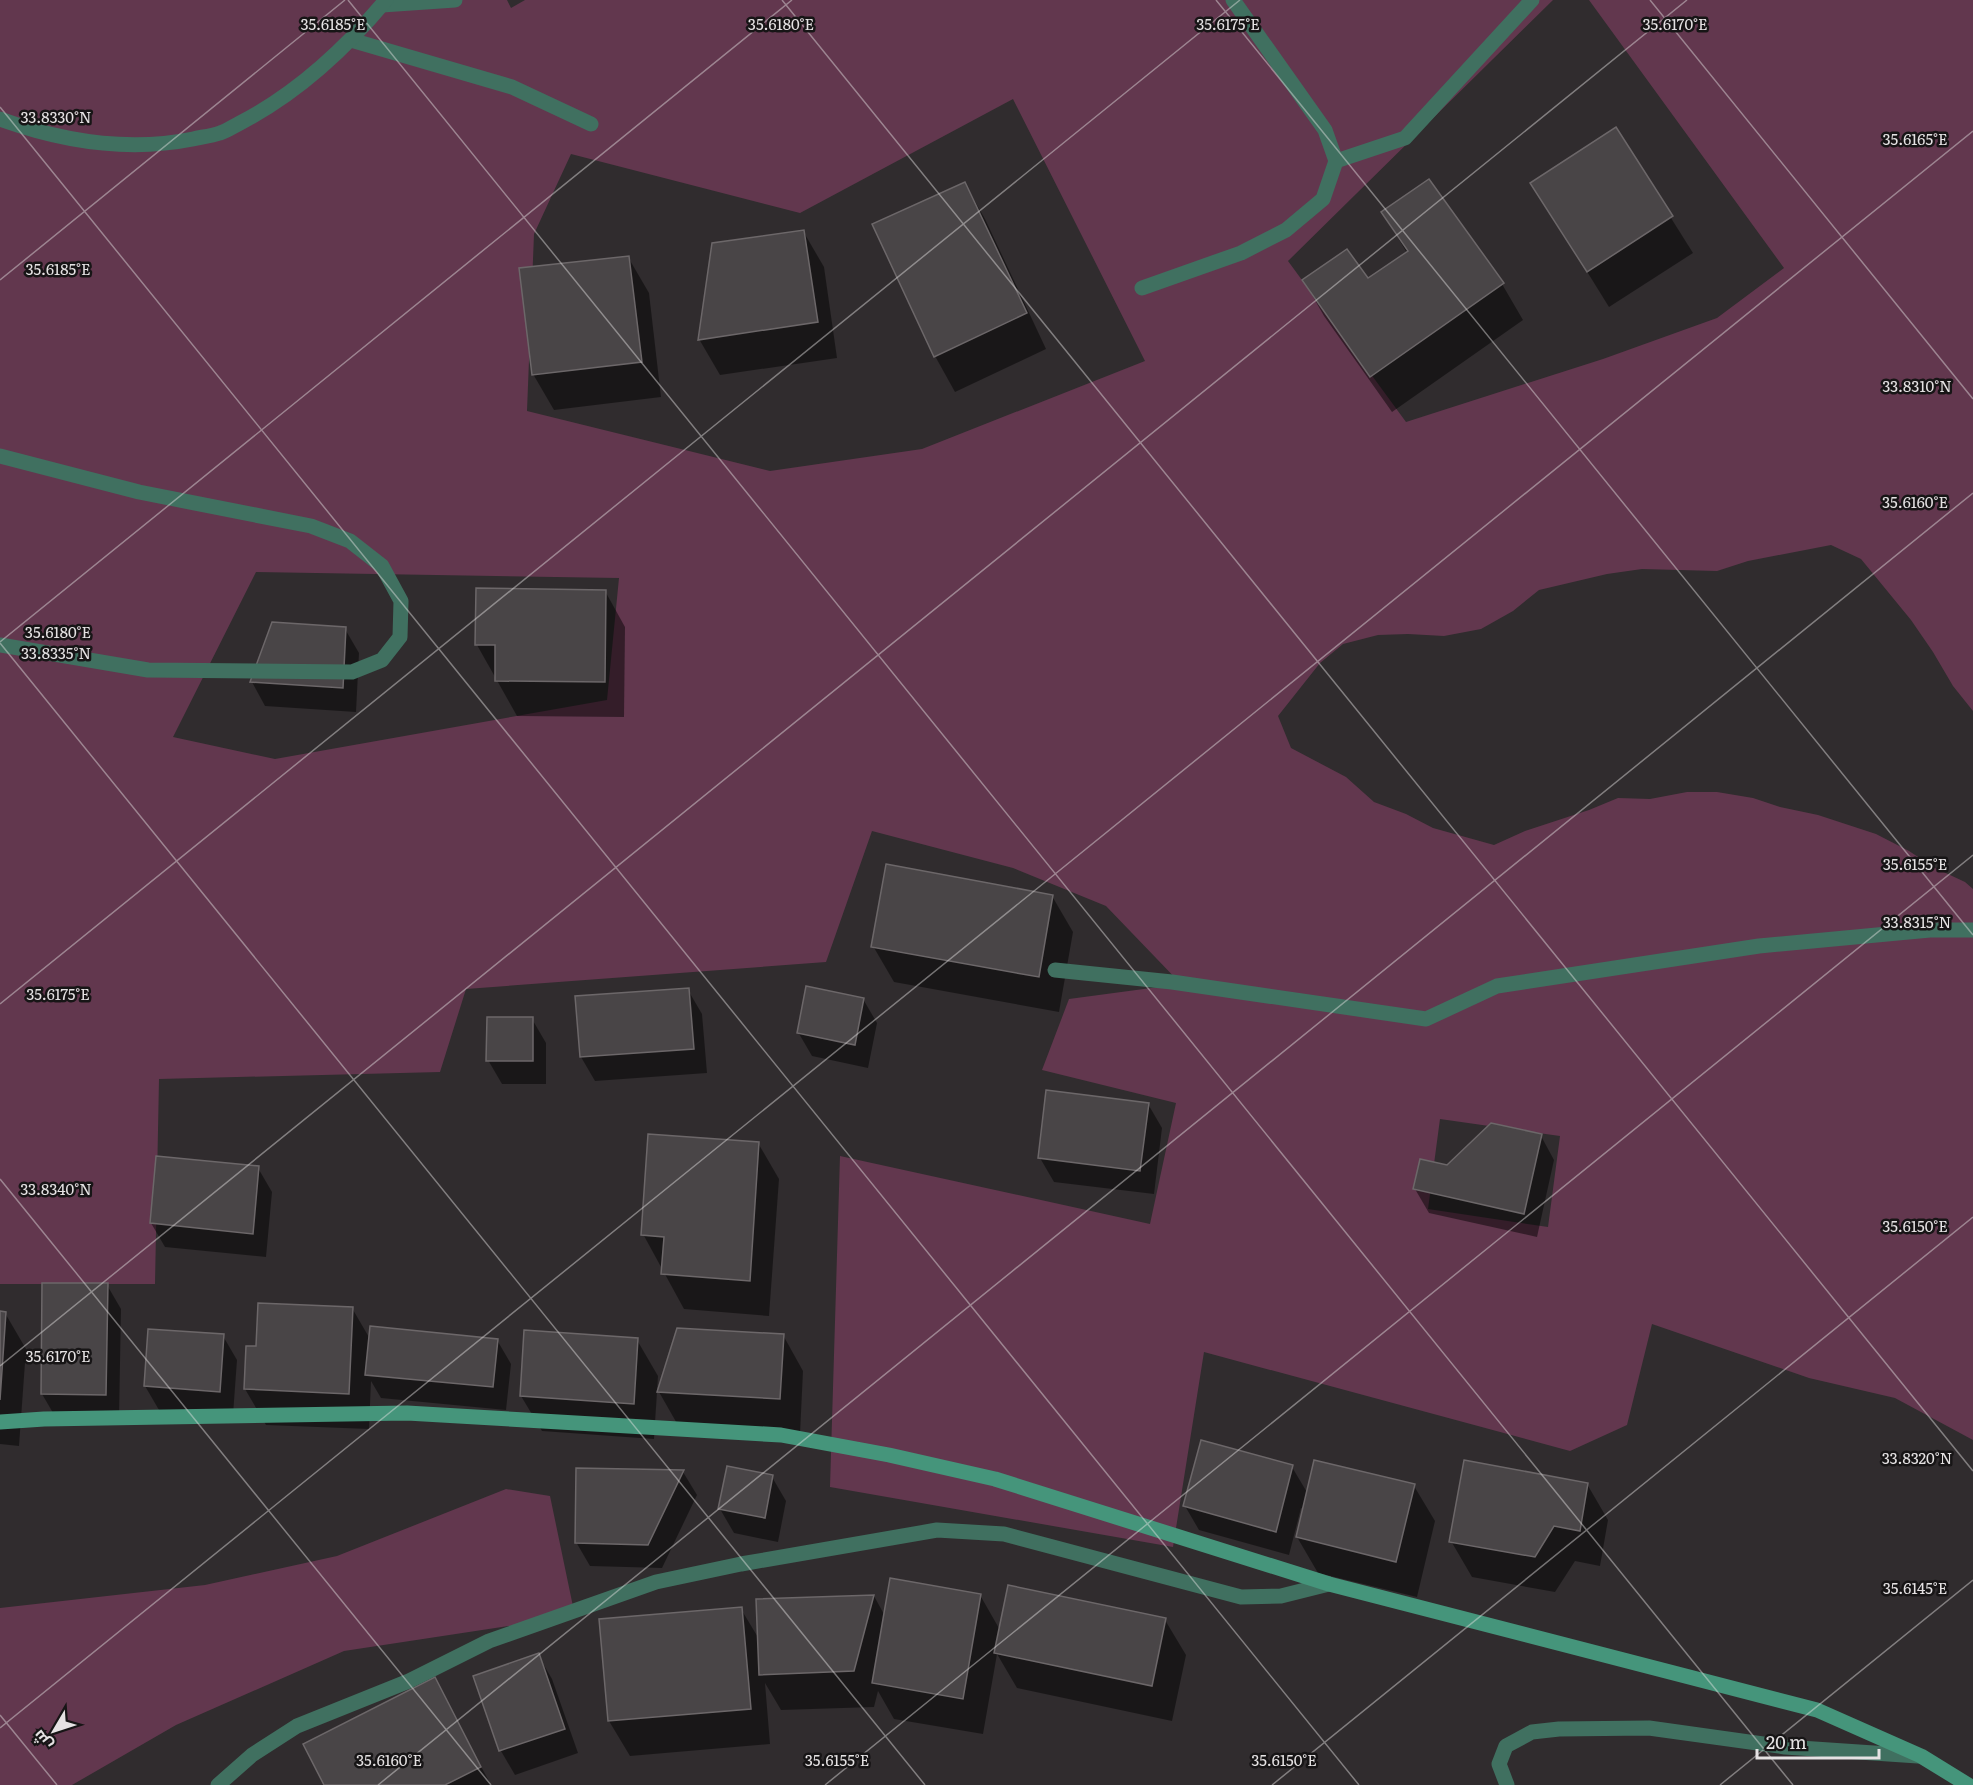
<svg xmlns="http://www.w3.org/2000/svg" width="1973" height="1785" viewBox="0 0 1973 1785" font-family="Literata,Cairo,serif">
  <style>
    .green { fill: #62374e; fill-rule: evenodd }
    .shadow { fill: #0007 }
    .building { fill: #494547; stroke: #6c6769; stroke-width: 1.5 }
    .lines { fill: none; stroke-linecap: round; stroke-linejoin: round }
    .minor { stroke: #407060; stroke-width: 15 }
    .tertiary { stroke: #407060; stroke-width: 15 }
    .secondary { stroke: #45957b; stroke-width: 15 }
    .ticks { fill: none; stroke: #e5e2e3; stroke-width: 1.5; stroke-opacity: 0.45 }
    .ticks-label { font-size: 15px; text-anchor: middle; fill: #e5e2e3; stroke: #171516; stroke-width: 5; stroke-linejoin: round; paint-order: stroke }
  </style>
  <rect width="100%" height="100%" fill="#302c2e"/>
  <g class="green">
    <path d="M0 0H507L511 8 525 0H1553L1288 261 1406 422 1603 359 1717 318 1784 268 1589 0H1973V711L1953 686 1933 652 1911 620 1861 559 1831 545 1748 561 1717 571 1642 569 1607 574 1539 590 1513 611 1481 629 1444 636 1408 634 1378 635 1343 644 1320 663 1278 716 1291 748 1346 777 1374 802 1406 814 1433 828 1494 845 1525 831 1589 810 1618 798 1650 799 1687 792H1717L1753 798 1780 807 1818 815 1876 834 1909 851 1935 868 1965 882 1973 889V1440L1895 1398 1809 1378 1652 1324 1627 1425 1570 1451 1204 1352 1173 1547 830 1487 840 1156 1150 1224 1176 1103 1042 1070 1069 999 1181 984 1106 906 1013 868 872 831 826 962 466 989 440 1072 159 1079 155 1284H0ZM1013 99 1145 361 922 449 770 471 527 411 534 234 571 154 800 213ZM256 572 619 578 607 700 275 759 173 737ZM1440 1119 1560 1136 1548 1227 1428 1209Z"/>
    <polygon points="506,1489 550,1496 575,1616 344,1651 176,1725 72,1785 0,1785 0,1608 205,1585 337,1556"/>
  </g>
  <g class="shadow">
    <polygon points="1615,129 1693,253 1609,307 1532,183"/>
    <polygon points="1429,181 1502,284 1523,320 1392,412 1324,316 1304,281 1368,280 1407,253 1383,213"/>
    <polygon points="965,184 985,219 1046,349 955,392 935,356"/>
    <polygon points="803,231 824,267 837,358 720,375 699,339"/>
    <polygon points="628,257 649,293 661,397 554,410 533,374"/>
    <polygon points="605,591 625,627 624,717 517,716 477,645"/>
    <polygon points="345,629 359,653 356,712 265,706 252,682"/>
    <polygon points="1052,896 1073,932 1059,1012 894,982 873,946"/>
    <polygon points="688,990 702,1014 707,1073 595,1081 581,1057 576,998"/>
    <polygon points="863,999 877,1023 868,1068 812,1056 798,1032"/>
    <polygon points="532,1019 546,1043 546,1084 502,1084 488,1060"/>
    <polygon points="1148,1104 1162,1128 1154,1194 1054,1182 1040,1158"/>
    <polygon points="1541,1136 1554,1160 1537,1237 1429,1213 1415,1189 1448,1167"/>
    <polygon points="758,1143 779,1179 769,1316 684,1309 643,1234"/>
    <polygon points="258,1168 272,1192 266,1257 165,1247 151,1223"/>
    <polygon points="107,1285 121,1309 119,1418 56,1418 42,1394"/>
    <polygon points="352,1308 370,1339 497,1340 511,1364 506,1410 381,1398 371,1381 369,1429 266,1425 245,1389 258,1347"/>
    <polygon points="0,1313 5,1313 26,1349 19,1446 0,1444"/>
    <polygon points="783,1335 803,1371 800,1434 679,1427 659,1392"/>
    <polygon points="223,1336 237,1360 233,1415 159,1410 145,1386"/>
    <polygon points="637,1340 658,1376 654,1439 542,1431 521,1396"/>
    <polygon points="1292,1467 1308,1494 1414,1486 1435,1521 1417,1597 1318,1573 1297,1537 1304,1509 1301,1508 1289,1555 1199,1530 1185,1506"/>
    <polygon points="683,1472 697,1495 662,1568 590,1566 576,1542"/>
    <polygon points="772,1477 786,1501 778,1542 734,1533 720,1509"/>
    <polygon points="1587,1484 1608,1520 1600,1566 1575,1561 1555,1592 1472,1577 1451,1541"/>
    <polygon points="980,1595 1000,1630 1165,1620 1186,1655 1172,1721 1017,1688 997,1654 983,1734 894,1719 878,1691 874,1707 781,1710 765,1683 770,1744 630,1756 609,1721 741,1609 759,1639 874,1596 885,1616"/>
    <polygon points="538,1655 552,1679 578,1753 515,1775 501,1751 475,1677"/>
    <polygon points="434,1679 491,1785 326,1785"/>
  </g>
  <g class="building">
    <polygon points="1616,127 1673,216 1587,272 1530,183"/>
    <polygon points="1429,179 1504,283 1370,377 1302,280 1347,249 1368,278 1408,251 1381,212"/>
    <polygon points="965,182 1027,313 934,357 872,224"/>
    <polygon points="804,230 818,322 698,340 712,243"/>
    <polygon points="629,256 642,362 532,375 519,268"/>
    <polygon points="476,588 606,590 605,682 495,681 495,645 475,645"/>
    <polygon points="272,622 346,627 343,688 250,682"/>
    <polygon points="886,864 1053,895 1039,977 871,947"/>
    <polygon points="806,986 864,998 855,1045 797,1033"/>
    <polygon points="689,988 694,1049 580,1057 575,996"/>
    <polygon points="487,1017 533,1017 533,1061 486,1061"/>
    <polygon points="1046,1090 1149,1103 1140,1171 1038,1158"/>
    <polygon points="1491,1123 1542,1134 1524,1214 1413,1189 1420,1159 1447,1165"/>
    <polygon points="648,1134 759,1142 750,1281 661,1274 664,1237 641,1235"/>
    <polygon points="156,1156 259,1166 253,1234 150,1223"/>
    <polygon points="42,1283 108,1283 106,1395 41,1394"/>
    <polygon points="258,1303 353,1307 349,1394 244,1389 246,1346 256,1346"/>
    <polygon points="0,1311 6,1312 0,1400"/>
    <polygon points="370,1326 498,1339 493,1387 365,1375"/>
    <polygon points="677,1328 784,1334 780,1399 657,1392"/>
    <polygon points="148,1329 224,1334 220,1392 144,1386"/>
    <polygon points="524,1330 638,1338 634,1404 520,1396"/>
    <polygon points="1201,1440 1293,1465 1276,1532 1183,1506"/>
    <polygon points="1314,1460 1415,1484 1396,1562 1296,1537"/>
    <polygon points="1464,1460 1588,1483 1580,1531 1554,1526 1535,1557 1449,1542"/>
    <polygon points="727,1466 773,1475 765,1518 718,1509"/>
    <polygon points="576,1468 684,1470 648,1545 575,1543"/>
    <polygon points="890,1578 981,1594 963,1699 872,1683"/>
    <polygon points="1008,1585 1166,1618 1152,1686 994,1653"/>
    <polygon points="874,1595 854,1671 759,1675 756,1599"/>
    <polygon points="742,1607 751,1709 608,1721 599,1619"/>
    <polygon points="539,1653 565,1729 499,1751 473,1676"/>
    <polygon points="435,1677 481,1767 445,1785 324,1785 303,1744"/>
  </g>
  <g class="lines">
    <g class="minor">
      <polyline points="382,5 455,0"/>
      <polyline points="351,40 512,87 591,124"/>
      <polyline points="1336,161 1405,138 1532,0"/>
      <polyline points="1142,288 1241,253 1286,230 1323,199 1336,161 1325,130 1233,0"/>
      <polyline points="0,456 139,492 311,526 350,541 382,566 401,601 400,637 382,660 352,672 148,670 0,645"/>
      <polyline points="1055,970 1172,982 1426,1019 1497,986 1759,946 1930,930 1973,930"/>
      <polyline points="218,1785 252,1755 297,1726 409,1681 489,1641 656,1582 741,1564 937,1530 1004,1534 1241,1597 1281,1596 1329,1584"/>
      <polyline points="1507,1785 1499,1764 1506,1746 1532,1732 1559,1729 1649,1728 1785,1747 1918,1756"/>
    </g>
    <path class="tertiary" d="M0 119C61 141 128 152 193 139 202 137 211 136 220 133 227 131 234 126 240 123 296 94 346 48 386 0"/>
    <polyline class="secondary" points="0,1422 44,1419 407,1413 781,1435 889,1455 995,1479 1329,1584 1817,1710 1921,1756 1968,1785"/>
  </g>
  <path class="ticks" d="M348 0 1793 1785M782 0 1973 1471M1216 0 1973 935M1650 0 1973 399M0 107 1359 1785M0 280 345 0M0 642 792 0M0 643 925 1785M0 1004 1240 0M0 1179 491 1785M0 1366 1687 0M0 1715 57 1785M0 1728 1973 131M378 1785 1973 493M825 1785 1973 855M1272 1785 1973 1217M1720 1785 1973 1580"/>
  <g class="ticks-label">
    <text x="333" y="30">35.6185°E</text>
    <text x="781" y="30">35.6180°E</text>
    <text x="1228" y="30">35.6175°E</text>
    <text x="1675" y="30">35.6170°E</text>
    <text x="56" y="123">33.8330°N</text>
    <text x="1915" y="145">35.6165°E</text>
    <text x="58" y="275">35.6185°E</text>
    <text x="1917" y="392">33.8310°N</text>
    <text x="1915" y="508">35.6160°E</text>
    <text x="58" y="638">35.6180°E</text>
    <text x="56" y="659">33.8335°N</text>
    <text x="1915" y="870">35.6155°E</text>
    <text x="1917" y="928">33.8315°N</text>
    <text x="58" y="1000">35.6175°E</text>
    <text x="56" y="1195">33.8340°N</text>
    <text x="1915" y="1232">35.6150°E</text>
    <text x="58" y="1362">35.6170°E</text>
    <text x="1917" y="1464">33.8320°N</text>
    <text x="1915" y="1594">35.6145°E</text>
    <text x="389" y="1766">35.6160°E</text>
    <text x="837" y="1766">35.6155°E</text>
    <text x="1284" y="1766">35.6150°E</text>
  </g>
  <g transform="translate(54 1731) rotate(231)" stroke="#171516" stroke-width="4.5" paint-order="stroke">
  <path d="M0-4.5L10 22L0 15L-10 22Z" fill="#e5e2e3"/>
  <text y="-9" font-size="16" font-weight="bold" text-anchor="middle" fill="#e5e2e3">ش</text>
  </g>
  <path d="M1757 1749v9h122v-9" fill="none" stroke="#e5e2e3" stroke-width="3"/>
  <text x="1766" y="1749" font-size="18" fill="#e5e2e3" stroke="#171516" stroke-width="4.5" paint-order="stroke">20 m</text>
</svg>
